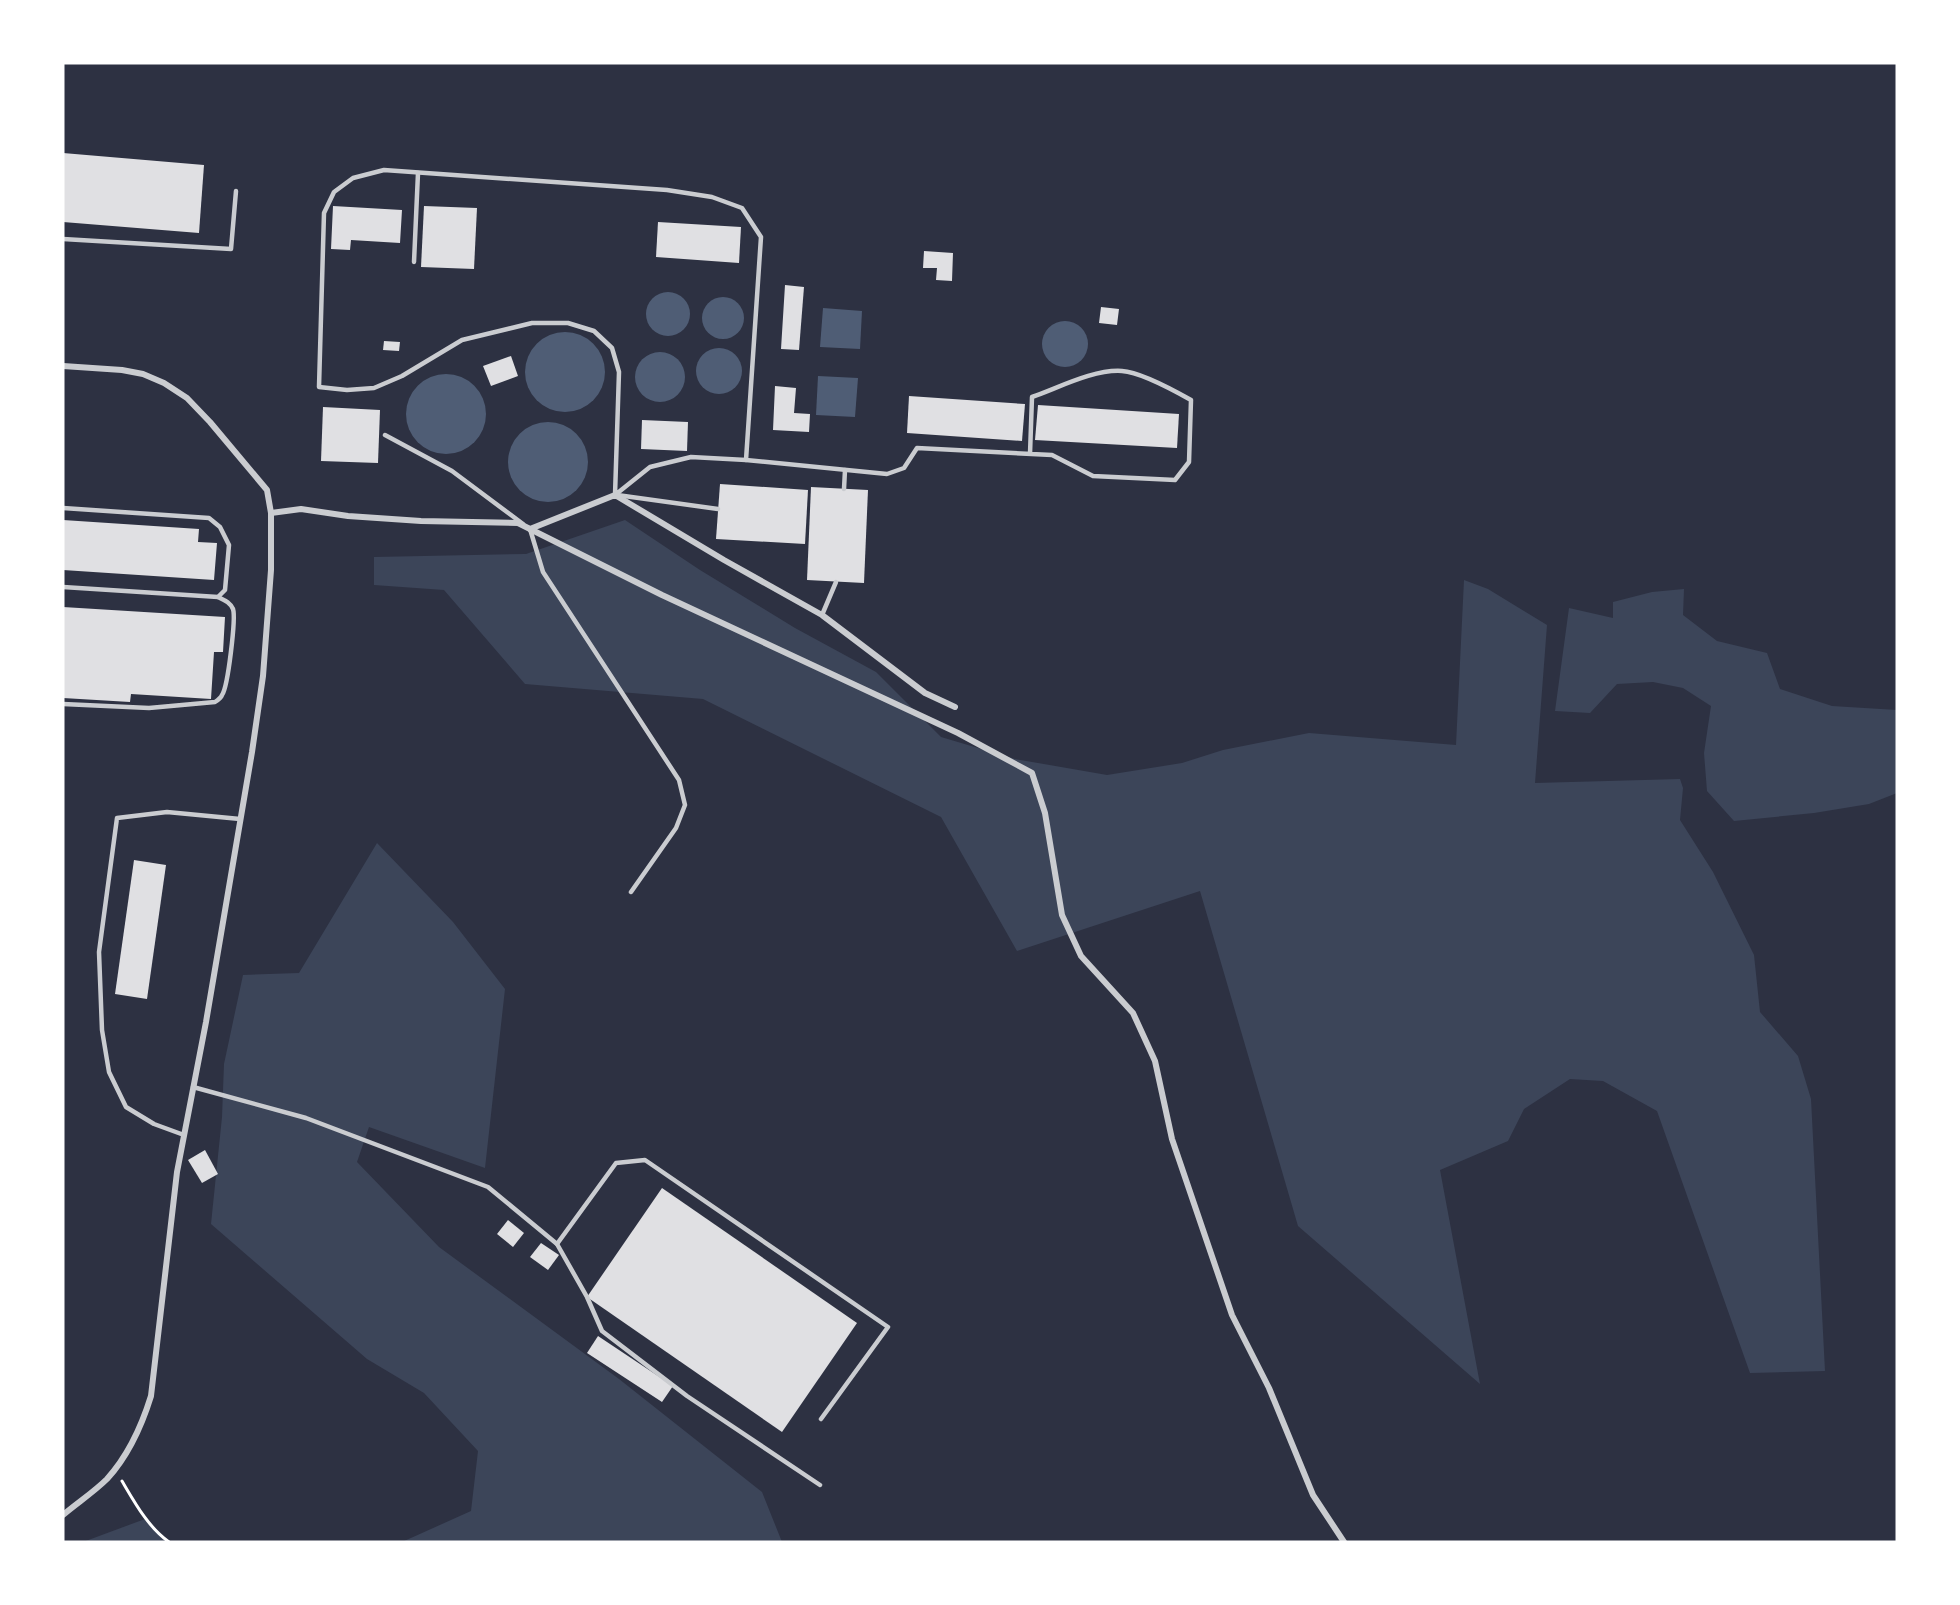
<svg xmlns="http://www.w3.org/2000/svg" width="1960" height="1605" viewBox="0 0 1960 1605" font-family="'Fira Sans',sans-serif">
  <style>
    .green { fill: #3c4559 }
    .water { fill: #4f5d75 }
    .building { fill: #e0e0e3 }
    .lines { fill: none; stroke-linecap: round; stroke-linejoin: round }
    .path { stroke: #fff; stroke-width: 3 }
    .service { stroke: #caccd0; stroke-width: 4.5 }
    .minor { stroke: #caccd0; stroke-width: 6 }
  </style>
  <rect width="100%" height="100%" fill="#2d3142"/>
  <g class="green">
    <polygon points="625,520 700,570 795,628 876,672 941,737 1015,759 1107,775 1182,763 1223,750 1309,733 1456,745 1464,580 1488,589 1547,625 1535,783 1680,779 1683,788 1680,820 1713,872 1754,955 1760,1012 1798,1056 1811,1099 1825,1371 1750,1373 1657,1111 1603,1081 1570,1079 1524,1109 1508,1141 1440,1170 1480,1384 1298,1226 1200,891 1017,951 941,817 703,699 525,684 444,590 374,585 374,557 526,554"/>
    <polygon points="1684,589 1683,615 1717,641 1767,653 1780,689 1832,706 1897,710 1897,793 1869,804 1814,813 1734,821 1707,791 1704,753 1711,706 1683,688 1653,682 1617,684 1590,713 1555,711 1569,608 1613,618 1613,602 1652,592"/>
    <polygon points="377,843 453,922 505,989 485,1168 369,1127 357,1162 439,1247 619,1379 762,1492 782,1542 402,1542 471,1511 478,1451 424,1393 367,1359 211,1224 222,1117 224,1064 243,975 299,973"/>
    <polygon points="145,1519 169,1542 83,1542"/>
  </g>
  <g class="water">
    <circle cx="668" cy="314" r="22"/>
    <circle cx="723" cy="318" r="21"/>
    <polygon points="823,308 862,311 860,349 820,347"/>
    <circle cx="1065" cy="344" r="23"/>
    <circle cx="565" cy="372" r="40"/>
    <circle cx="719" cy="371" r="23"/>
    <circle cx="660" cy="377" r="25"/>
    <circle cx="446" cy="414" r="40"/>
    <polygon points="818,376 858,378 855,417 816,415"/>
    <circle cx="548" cy="462" r="40"/>
  </g>
  <g class="building">
    <polygon points="63,153 204,165 199,233 63,222"/>
    <polygon points="333,206 402,210 400,243 351,240 350,250 331,249"/>
    <polygon points="424,206 477,208 474,269 421,267"/>
    <polygon points="658,222 741,227 739,263 656,257"/>
    <polygon points="924,251 953,253 952,281 936,280 937,268 923,268"/>
    <polygon points="785,285 804,287 799,350 781,349"/>
    <polygon points="1101,307 1119,309 1117,325 1099,323"/>
    <polygon points="384,341 400,342 399,351 383,350"/>
    <polygon points="511,356 518,376 491,386 483,366"/>
    <polygon points="775,386 796,388 794,413 810,414 809,432 773,430"/>
    <polygon points="909,396 1025,404 1022,441 907,433"/>
    <polygon points="1038,405 1179,414 1177,448 1035,440"/>
    <polygon points="323,407 380,410 378,463 321,461"/>
    <polygon points="642,420 688,422 687,451 641,449"/>
    <polygon points="720,484 808,490 805,544 716,539"/>
    <polygon points="811,487 868,490 864,583 807,580"/>
    <polygon points="63,520 199,529 198,542 217,543 214,580 63,570"/>
    <polygon points="63,607 225,617 223,652 214,652 211,699 131,694 130,702 63,698"/>
    <polygon points="134,860 166,865 147,999 115,994"/>
    <polygon points="205,1150 218,1174 202,1183 188,1160"/>
    <polygon points="662,1188 857,1323 782,1432 587,1297"/>
    <polygon points="508,1220 524,1233 513,1247 497,1234"/>
    <polygon points="541,1243 559,1255 548,1270 530,1257"/>
    <polygon points="598,1336 673,1386 662,1402 587,1353"/>
  </g>
  <g class="lines">
    <path class="path" d="M122 1481C135 1503 148 1527 169 1542"/>
    <g class="service">
      <polygon points="384,170 667,190 712,197 742,208 761,237 746,460 691,457 650,467 615,495 619,372 612,348 594,331 568,323 532,323 462,340 402,376 374,388 347,390 319,387 324,213 334,192 353,178"/>
      <polyline points="63,239 231,249 236,191"/>
      <polyline points="414,262 418,173"/>
      <polyline points="385,435 452,471 523,524"/>
      <path d="M746 460 887 474 904 468 917 448 1052 455 1093 476 1175 480 1189 462 1191 400C1175 391 1139 372 1122 371 1094 369 1058 388 1032 397L1030 454"/>
      <polyline points="844,489 845,470"/>
      <polyline points="617,495 718,509"/>
      <polyline points="63,508 209,518 220,527 229,545 225,590 218,597 63,587"/>
      <polyline points="530,529 543,572 679,780 685,805 676,828 631,892"/>
      <polyline points="822,615 836,582"/>
      <path d="M63 704 149 708 215 702C218 700 221 698 222 695 228 687 236 618 233 609 230 602 224 600 218 597"/>
      <polyline points="193,1087 306,1118 488,1187 557,1244 587,1297 602,1331 687,1396 820,1485"/>
      <polyline points="184,1135 154,1124 126,1107 109,1072 102,1030 99,952 117,818 167,812 240,819"/>
      <polyline points="557,1244 616,1163 645,1160 888,1327 821,1419"/>
    </g>
    <g class="minor">
      <path d="M63 366 122 370 143 374 164 383 187 398 210 422 267 490 271 513V570L263 676 252 752 206 1022 177 1172 151 1396C142 1425 128 1456 107 1479 94 1492 77 1503 63 1515"/>
      <polyline points="271,513 301,509 348,516 421,521 518,523 530,529 615,495 724,560 822,615 925,693 955,707"/>
      <polyline points="530,529 662,595 958,733 1032,773 1045,813 1062,915 1081,956 1133,1013 1155,1061 1172,1139 1232,1315 1269,1388 1313,1495 1344,1542"/>
    </g>
  </g>
  <rect width="1960" height="1605" fill="none" stroke="#ffffff" stroke-width="129"/>
</svg>
